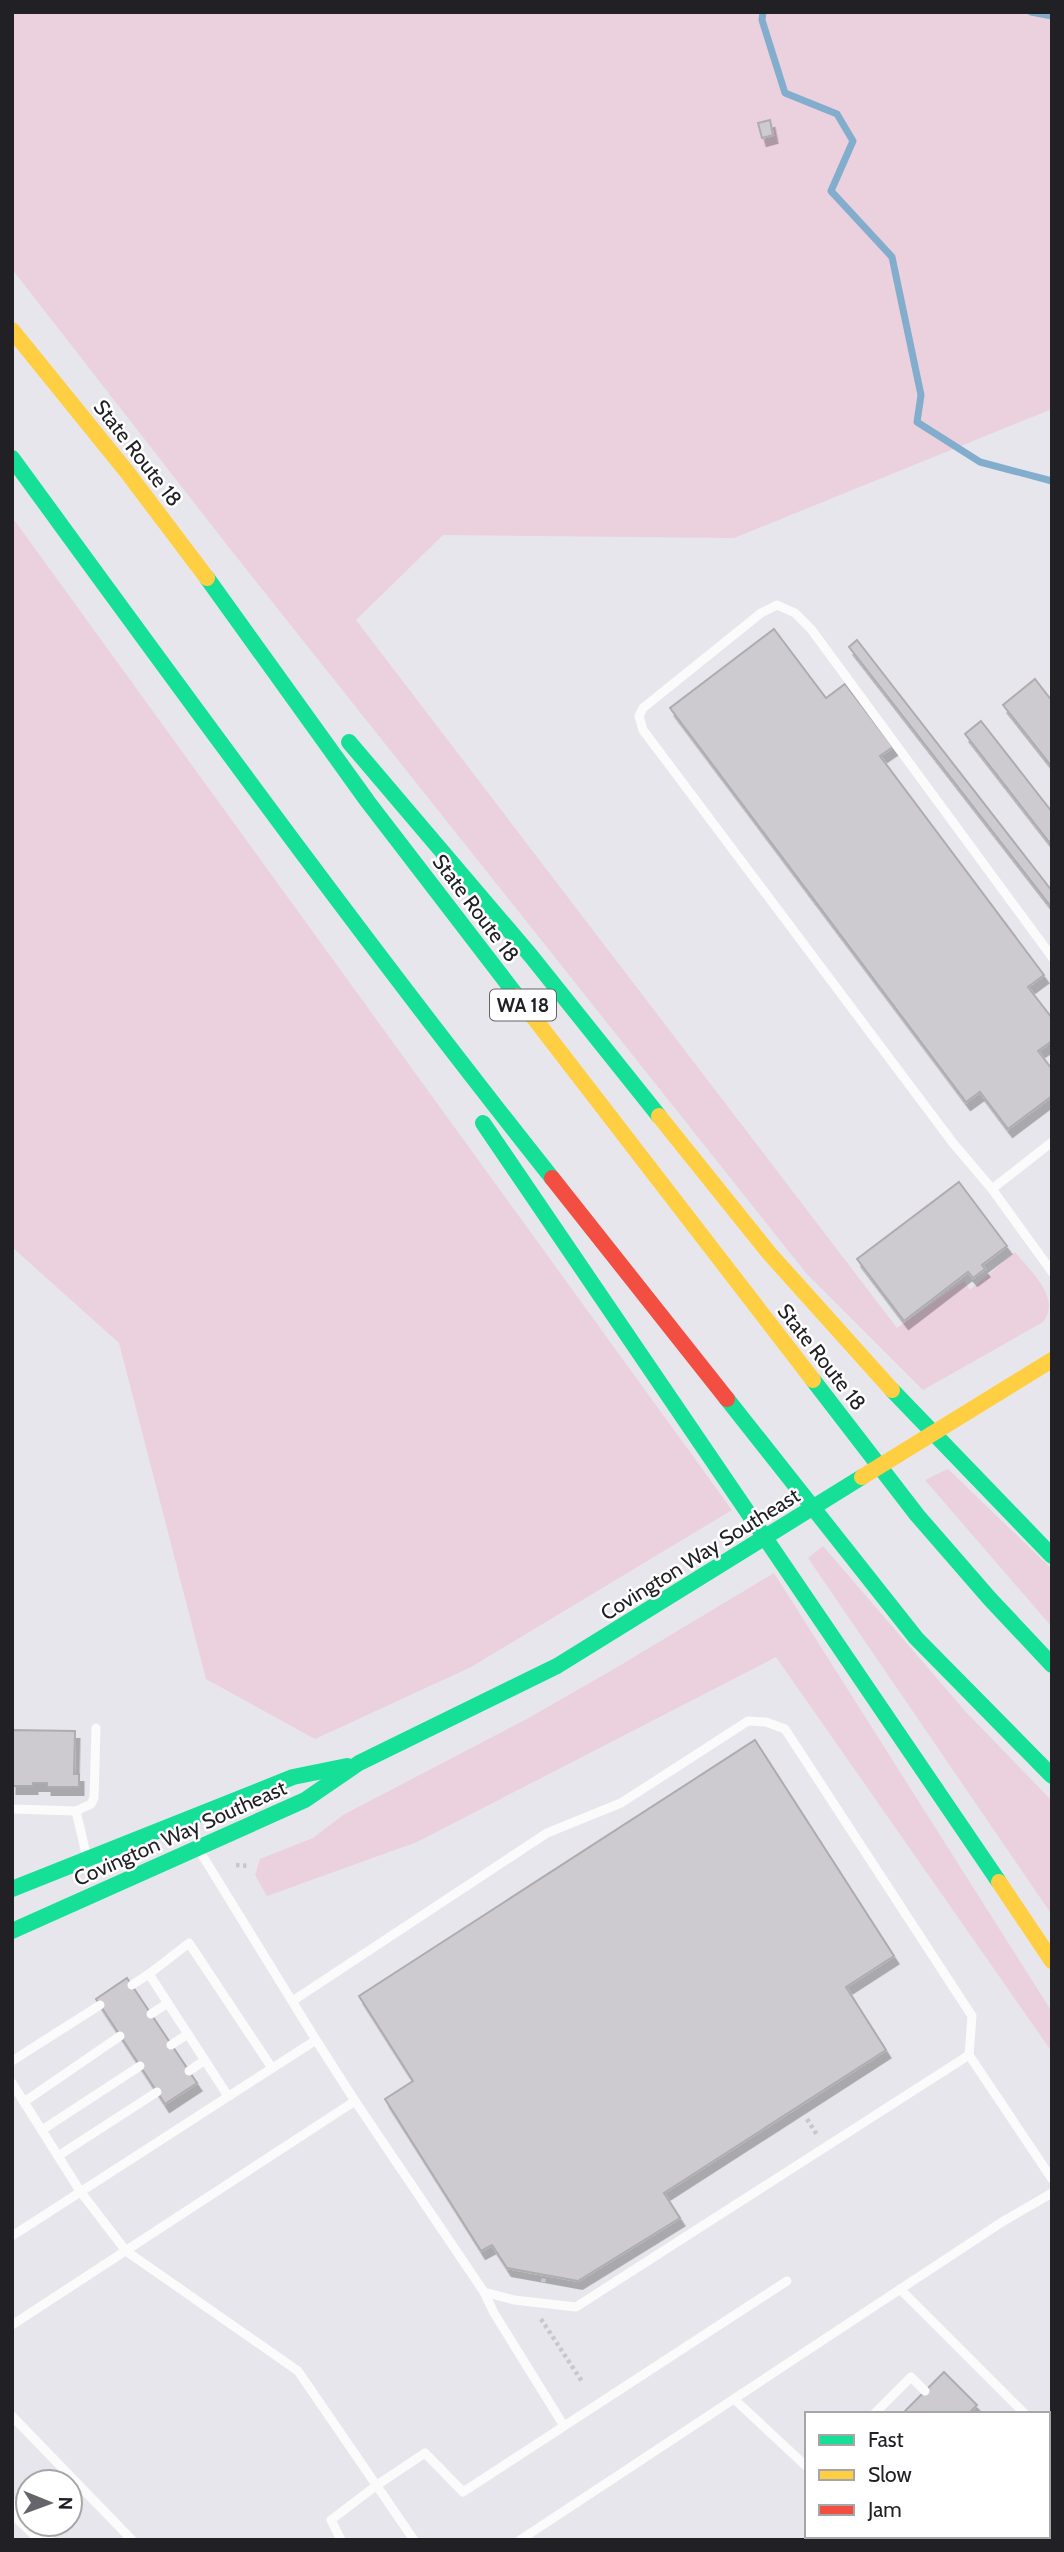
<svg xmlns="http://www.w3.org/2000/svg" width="1064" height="2552" viewBox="0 0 1064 2552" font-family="Cabin,sans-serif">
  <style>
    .green { fill: #ebd0de }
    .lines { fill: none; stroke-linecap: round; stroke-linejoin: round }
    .stream { stroke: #83adcc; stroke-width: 7 }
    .building { fill: #cdcbd0; stroke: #aeacb1; stroke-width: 2; filter: url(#shadow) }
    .path { stroke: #c8c7ca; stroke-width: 4.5; stroke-dasharray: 3.5 3.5; stroke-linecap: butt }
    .lane { stroke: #fbfbfc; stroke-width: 9 }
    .street { stroke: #fbfbfc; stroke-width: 18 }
    .fast { stroke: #16e098; stroke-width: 16 }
    .slow { stroke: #ffcf43; stroke-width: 16 }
    .jam { stroke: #f24e42; stroke-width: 16 }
    .labels { text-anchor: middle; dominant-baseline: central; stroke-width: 5; stroke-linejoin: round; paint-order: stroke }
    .shield { fill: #fff; stroke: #646366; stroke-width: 2 }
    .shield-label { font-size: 19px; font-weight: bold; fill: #212024 }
    .street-label { font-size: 21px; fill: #212024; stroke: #fff }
  </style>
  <defs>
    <filter id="shadow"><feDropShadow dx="4.5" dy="8" stdDeviation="0" flood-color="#0004"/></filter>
  </defs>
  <rect width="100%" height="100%" fill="#e7e6ec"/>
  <g class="green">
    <path d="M12 12H1052V409L734 538 443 535 356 620 897 1328 964 1281 970 1290 1015 1252C1030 1271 1062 1298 1043 1322L923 1390 806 1273 227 545 12 269Z"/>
    <polygon points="12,517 732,1510 471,1667 315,1739 206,1679 119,1343 12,1247"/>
    <polygon points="948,1469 1052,1569 1052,1627 925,1480"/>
    <polygon points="823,1546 965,1711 1052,1801 1052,1915 808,1558"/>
    <polygon points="774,1573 1052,2012 1052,2052 776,1657 417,1842 267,1896 255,1875 260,1859 313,1838 343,1815 525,1720 614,1669"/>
  </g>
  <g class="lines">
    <g class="stream">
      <polyline points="763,12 762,20 785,93 837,114 853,141 831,191 892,257 921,395 917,422 980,462 1052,481"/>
      <polyline points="1031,12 1052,16"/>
    </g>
  </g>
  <g class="building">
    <polygon points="770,120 773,135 762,138 758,123"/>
    <polygon points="774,629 826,698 845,684 893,747 880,756 1044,975 1028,987 1052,1018 1052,1041 1038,1051 1052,1069 1052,1096 1008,1129 980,1092 966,1102 670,708"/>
    <polygon points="857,640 1052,891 1052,908 849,647"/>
    <polygon points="1035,679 1052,701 1052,767 1003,705"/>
    <polygon points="981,721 1052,812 1052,840 1049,842 965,734"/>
    <polygon points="959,1182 1007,1246 982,1265 985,1269 973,1278 968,1272 904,1321 857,1259"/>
    <polygon points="12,1730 75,1731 74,1774 79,1774 79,1787 47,1787 47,1783 33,1783 33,1786 12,1786"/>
    <polygon points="755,1740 894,1956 846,1987 886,2050 664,2193 680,2218 578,2281 507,2268 492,2245 481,2251 385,2099 413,2081 359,1996"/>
    <polygon points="127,1978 197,2083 165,2104 96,1999"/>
    <polygon points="944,2372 977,2405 968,2414 902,2414"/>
  </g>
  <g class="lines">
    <g class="path">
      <polyline points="236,1865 249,1866"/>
      <polyline points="807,2119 817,2135"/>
      <polyline points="543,2282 544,2278"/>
      <polyline points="541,2319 583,2383"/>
    </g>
    <g class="lane">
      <polyline points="1052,957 811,629 795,613 777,605 761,613 643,708 639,716 643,730 953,1143 992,1189 1052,1142"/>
      <polyline points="992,1189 1052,1272"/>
      <polyline points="12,1809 76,1811"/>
      <polyline points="87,1858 76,1811 91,1804 94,1798 96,1728"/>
      <polyline points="149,1974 189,1943 272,2068"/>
      <polyline points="132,1985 149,1974 228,2096"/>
      <polyline points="294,2000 547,1833 621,1803 748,1721 766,1722 785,1729 972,2016 969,2055"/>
      <polyline points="151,2014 168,2003"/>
      <polyline points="316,2040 355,2101 484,2292 514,2300 576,2307 969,2055 1052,2179"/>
      <polyline points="171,2045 188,2034"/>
      <polyline points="12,2061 100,2005"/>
      <polyline points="189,2071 205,2060"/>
      <polyline points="12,2083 80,2191 126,2251 298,2371 414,2540"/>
      <polyline points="24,2102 120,2036"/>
      <polyline points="42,2130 140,2066"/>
      <polyline points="58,2156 157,2092"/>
      <polyline points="12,2236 316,2040 199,1850"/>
      <polyline points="900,2289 1025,2414"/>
      <polyline points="484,2292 494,2313 564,2426"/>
      <polyline points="12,2325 355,2101"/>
      <polyline points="734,2399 807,2467"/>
      <polyline points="874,2414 911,2377 925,2391"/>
      <polyline points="12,2416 132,2540"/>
      <polyline points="1048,2437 1052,2440"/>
      <polyline points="879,2536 882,2540"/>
      <polyline points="341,2540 331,2520 377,2485 425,2453 463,2492 787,2281"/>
      <polyline points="520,2540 1002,2222 1052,2193"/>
      <polyline points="810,2540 814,2536"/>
      <polyline points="914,2540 917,2536"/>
    </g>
    <g class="street">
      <polyline points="12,2508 28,2523"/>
      <polyline points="29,2524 45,2540"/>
    </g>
    <g class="fast">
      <path d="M12 458C189 700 365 943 552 1178"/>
      <polyline points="207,578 368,802 517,996"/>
      <polyline points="349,742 531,956 659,1116"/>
      <polyline points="483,1123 999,1882"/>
      <polyline points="813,1380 917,1515 990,1599 1052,1665"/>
      <polyline points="892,1390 1052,1556"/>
      <polyline points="727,1399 916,1638 1052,1776"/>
      <polyline points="12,1889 293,1777 347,1766"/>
      <polyline points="12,1931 305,1800 359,1763 557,1666 862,1477"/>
    </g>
    <g class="slow">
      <polyline points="12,330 127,472 207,578"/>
      <polyline points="517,996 813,1380"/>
      <polyline points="659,1116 769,1253 892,1390"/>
      <polyline points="862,1477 1052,1360"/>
      <polyline points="999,1882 1052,1961"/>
    </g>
    <polyline class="jam" points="552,1178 727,1399"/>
  </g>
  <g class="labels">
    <rect class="shield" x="490" y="989.5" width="66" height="31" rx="5"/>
    <g class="shield-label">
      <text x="523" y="1005">WA 18</text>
    </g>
    <g class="street-label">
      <text transform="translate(138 453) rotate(52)">State Route 18</text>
      <text transform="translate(476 908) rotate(53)">State Route 18</text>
      <text transform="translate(822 1357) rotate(52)">State Route 18</text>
      <text transform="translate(700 1554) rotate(-32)">Covington Way Southeast</text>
      <text transform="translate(180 1833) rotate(-24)">Covington Way Southeast</text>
    </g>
  </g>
  <rect width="1064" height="2552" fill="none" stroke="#212024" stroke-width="28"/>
  <rect x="805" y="2412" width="245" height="126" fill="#ffffff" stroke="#a6a6a7" stroke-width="2"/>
  <rect x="819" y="2435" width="35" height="10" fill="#16e098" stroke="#a6a6a7" stroke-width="2"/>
  <text x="868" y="2447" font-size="21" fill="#212024">Fast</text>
  <rect x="819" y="2470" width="35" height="10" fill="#ffcf43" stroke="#a6a6a7" stroke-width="2"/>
  <text x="868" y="2482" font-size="21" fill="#212024">Slow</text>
  <rect x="819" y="2505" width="35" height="10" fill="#f24e42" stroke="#a6a6a7" stroke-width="2"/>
  <text x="868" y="2517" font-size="21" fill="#212024">Jam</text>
  <g transform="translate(49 2503) rotate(91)"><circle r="33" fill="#ffffff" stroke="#a6a6a7" stroke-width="2"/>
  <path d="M0-5L12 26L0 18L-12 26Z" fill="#66656a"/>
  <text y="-10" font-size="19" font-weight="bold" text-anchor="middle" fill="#212024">N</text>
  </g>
</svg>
